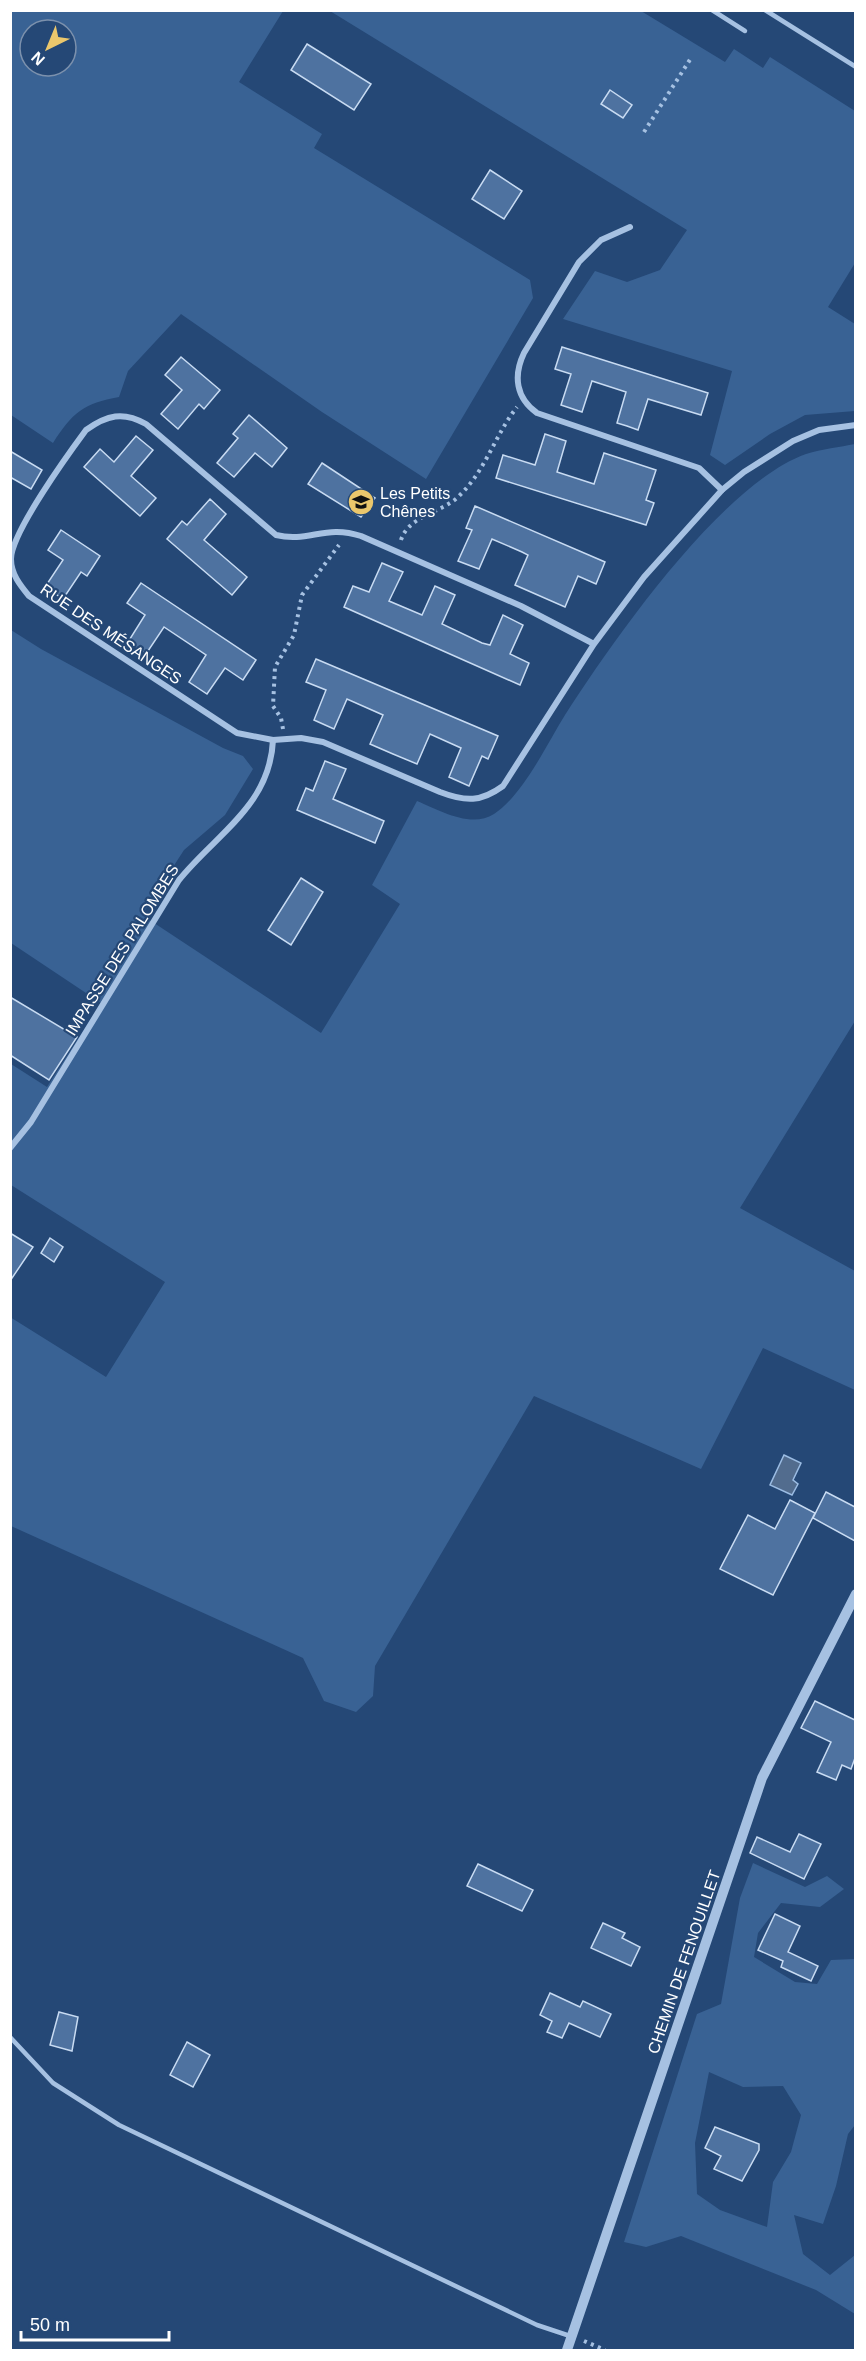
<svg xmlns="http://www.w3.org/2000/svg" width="866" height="2361" viewBox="0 0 866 2361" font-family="Helvetica,sans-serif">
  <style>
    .green { fill: #396294; fill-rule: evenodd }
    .water { fill: #526c8e; stroke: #9bbce3; stroke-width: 1.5 }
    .building { fill: #4e72a0; stroke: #c8dbf2; stroke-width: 1.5 }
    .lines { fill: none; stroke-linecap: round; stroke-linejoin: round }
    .path { stroke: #a6c1e2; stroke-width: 4; stroke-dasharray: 3 4.5; stroke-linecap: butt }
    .service { stroke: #a6c1e2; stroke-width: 4.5 }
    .minor { stroke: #a6c1e2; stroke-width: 6 }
    .tertiary { stroke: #a6c1e2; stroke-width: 10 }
    .labels { text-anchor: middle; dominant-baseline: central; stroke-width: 4.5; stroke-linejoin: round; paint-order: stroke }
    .poi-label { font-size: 16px; fill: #fff; stroke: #254876; text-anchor: start }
    .street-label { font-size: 16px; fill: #fff; stroke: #254876 }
  </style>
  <rect width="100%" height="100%" fill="#254876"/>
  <g class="green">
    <path d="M10 11H283L239 82 322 134 314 148 530 280 533 298 426 479 322 412 181 314 128 371 119 397C84 403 72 413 53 443L11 415ZM30 30H66V66H30Z"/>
    <polygon points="330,11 641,11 725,62 734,49 763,68 770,57 855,111 855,263 828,307 855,324 855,411 805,415 770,434 725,465 710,455 732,371 563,319 595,271 627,282 660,270 687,230"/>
    <path d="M855 444V1021L740 1208 855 1271V1390L763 1348 701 1469 534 1396 375 1666 373 1696 356 1712 324 1701 303 1658 11 1526 10 1317 106 1377 165 1282 11 1185V1064L47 1087 101 1003 11 943V630L41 649 223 748 243 756 253 769 225 815 184 850 142 915 321 1033 400 904 372 885 417 801C439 810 471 829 494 814 523 795 547 744 565 715 614 639 722 484 806 454 822 449 840 447 855 444Z"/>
    <path d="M753 1863 805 1887 827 1876 844 1889 820 1907 781 1903 758 1933 754 1957 795 1982 817 1984 831 1960 855 1959V2125L848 2134 836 2186 823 2224 794 2215 803 2254 830 2275 855 2255V2314L816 2290 681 2236 646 2247 624 2242 697 2014 721 2004 740 1898ZM709 2072 743 2087 783 2086 801 2115 791 2152 773 2182 767 2227 720 2210 697 2194 695 2143Z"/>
  </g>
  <polygon class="water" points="784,1455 801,1463 793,1480 798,1484 792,1495 770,1485"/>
  <g class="building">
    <polygon points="307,44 371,84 354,110 291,70"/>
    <polygon points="610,90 632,105 623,118 601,104"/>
    <polygon points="490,170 522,191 504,219 472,199"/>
    <polygon points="562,347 708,393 701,415 648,399 638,430 627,426 617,423 626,392 592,381 582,412 561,405 571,374 555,369"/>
    <polygon points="181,357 220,390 204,409 199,404 178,429 161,414 182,390 165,375"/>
    <polygon points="249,415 287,448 272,467 255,453 234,477 217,463 238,438 233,434"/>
    <polygon points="545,434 566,441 557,472 594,484 604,453 656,470 646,500 654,503 646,525 496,478 503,455 535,465"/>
    <polygon points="136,436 153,450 131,476 156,498 140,516 84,467 100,449 114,462"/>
    <polygon points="10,451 42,470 31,489 10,477"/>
    <polygon points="322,463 375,498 361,517 308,484"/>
    <polygon points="210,499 226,514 204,540 247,577 232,595 167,539 182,521 187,525"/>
    <polygon points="475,506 605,562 596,584 578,576 565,607 515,585 528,555 522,552 492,539 479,569 458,561 472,530 466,528"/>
    <polygon points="61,530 100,556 87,576 81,572 63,599 45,587 63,560 48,550"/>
    <polygon points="382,563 403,572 389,601 422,615 435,586 455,595 442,624 482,643 490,645 503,615 523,625 510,654 529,663 520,685 344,607 353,586 369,592"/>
    <polygon points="141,583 256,660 243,680 225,668 207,694 189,682 206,655 164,627 146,654 128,642 145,615 127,603"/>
    <polygon points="316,659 498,736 488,759 482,756 469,786 449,777 461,748 430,734 417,764 393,754 370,744 383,715 347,699 334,729 314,720 326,690 306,682"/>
    <polygon points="325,761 346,769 333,799 384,821 375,843 297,810 306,788 313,791"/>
    <polygon points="301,878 323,892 291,945 268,930"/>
    <polygon points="10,997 77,1037 49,1080 10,1055"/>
    <polygon points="10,1233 33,1247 10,1281"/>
    <polygon points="50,1238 63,1247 54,1262 41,1253"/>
    <polygon points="826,1492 855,1507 855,1541 813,1518"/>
    <polygon points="790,1500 815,1513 773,1595 720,1569 748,1515 775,1529"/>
    <polygon points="815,1701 855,1720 855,1758 851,1769 842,1765 836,1780 817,1772 831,1742 801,1728"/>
    <polygon points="799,1834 821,1844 804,1879 750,1853 757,1837 790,1852"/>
    <polygon points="478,1864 533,1890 522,1911 467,1886"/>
    <polygon points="775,1914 800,1926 788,1952 818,1966 811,1981 781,1967 783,1961 758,1950"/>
    <polygon points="603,1923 625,1933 622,1938 640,1947 631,1966 591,1948"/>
    <polygon points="550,1993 580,2007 583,2001 611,2014 600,2037 569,2023 562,2038 547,2032 552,2021 540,2015"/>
    <polygon points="59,2012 78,2017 72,2051 50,2045"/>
    <polygon points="187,2042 210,2055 193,2087 170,2075"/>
    <polygon points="715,2127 759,2144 759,2150 742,2181 714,2169 721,2156 705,2148"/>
  </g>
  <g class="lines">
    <g class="path">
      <polyline points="644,132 691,58"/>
      <path d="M401 540C409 515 442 513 459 496 486 470 495 435 517 407"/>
      <polyline points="283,729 281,718 273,706 275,667 294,635 302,595 339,545"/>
      <polyline points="584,2341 605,2350"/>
    </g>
    <g class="service">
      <polyline points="712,10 745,31"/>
      <polyline points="765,10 856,67"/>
      <polyline points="10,2037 53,2083 119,2125 537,2325 570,2336"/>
    </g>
    <g class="minor">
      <path d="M630 227 601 240 579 262 524 353C513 376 516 398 537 413L699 468 722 490"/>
      <path d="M594 644 521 606 361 536C325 524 309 543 276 535L146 424C123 411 107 415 86 430 69 453 11 533 11 559 11 574 20 585 29 596L237 733 273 740 301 738 323 742 440 792C466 802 481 802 503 786L594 644 644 577 722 490 744 472 793 441 819 430 856 425"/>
      <path d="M10 1148 31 1122 179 880C216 834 270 806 273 740"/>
    </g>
    <polyline class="tertiary" points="567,2350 762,1778 856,1594"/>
  </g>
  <defs>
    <symbol id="school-disc" viewBox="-11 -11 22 22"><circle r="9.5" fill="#ebc76c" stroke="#254876"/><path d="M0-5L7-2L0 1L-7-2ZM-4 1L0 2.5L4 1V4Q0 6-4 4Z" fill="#111"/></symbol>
  </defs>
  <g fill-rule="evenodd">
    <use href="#school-disc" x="346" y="487" width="30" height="30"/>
  </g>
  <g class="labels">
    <g class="poi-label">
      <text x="380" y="493">Les Petits<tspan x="380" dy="18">Chênes</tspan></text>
    </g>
    <g class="street-label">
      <text transform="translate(111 634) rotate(34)">RUE DES MÉSANGES</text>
      <text transform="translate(122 950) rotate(-58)">IMPASSE DES PALOMBES</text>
      <text transform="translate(684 1962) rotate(-71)">CHEMIN DE FENOUILLET</text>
    </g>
  </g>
  <rect width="866" height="2361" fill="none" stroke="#ffffff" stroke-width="24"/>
  <g transform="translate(48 48) rotate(223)"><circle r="28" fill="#254876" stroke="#7c91ad" stroke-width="1.5"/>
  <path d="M0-4.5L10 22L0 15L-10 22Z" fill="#ebc76c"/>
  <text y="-9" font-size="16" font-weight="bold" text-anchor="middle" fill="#ffffff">N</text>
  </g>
  <path d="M21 2331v9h148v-9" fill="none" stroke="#ffffff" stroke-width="3"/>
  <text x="30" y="2331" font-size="18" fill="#ffffff" stroke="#254876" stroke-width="4.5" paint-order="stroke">50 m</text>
</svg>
